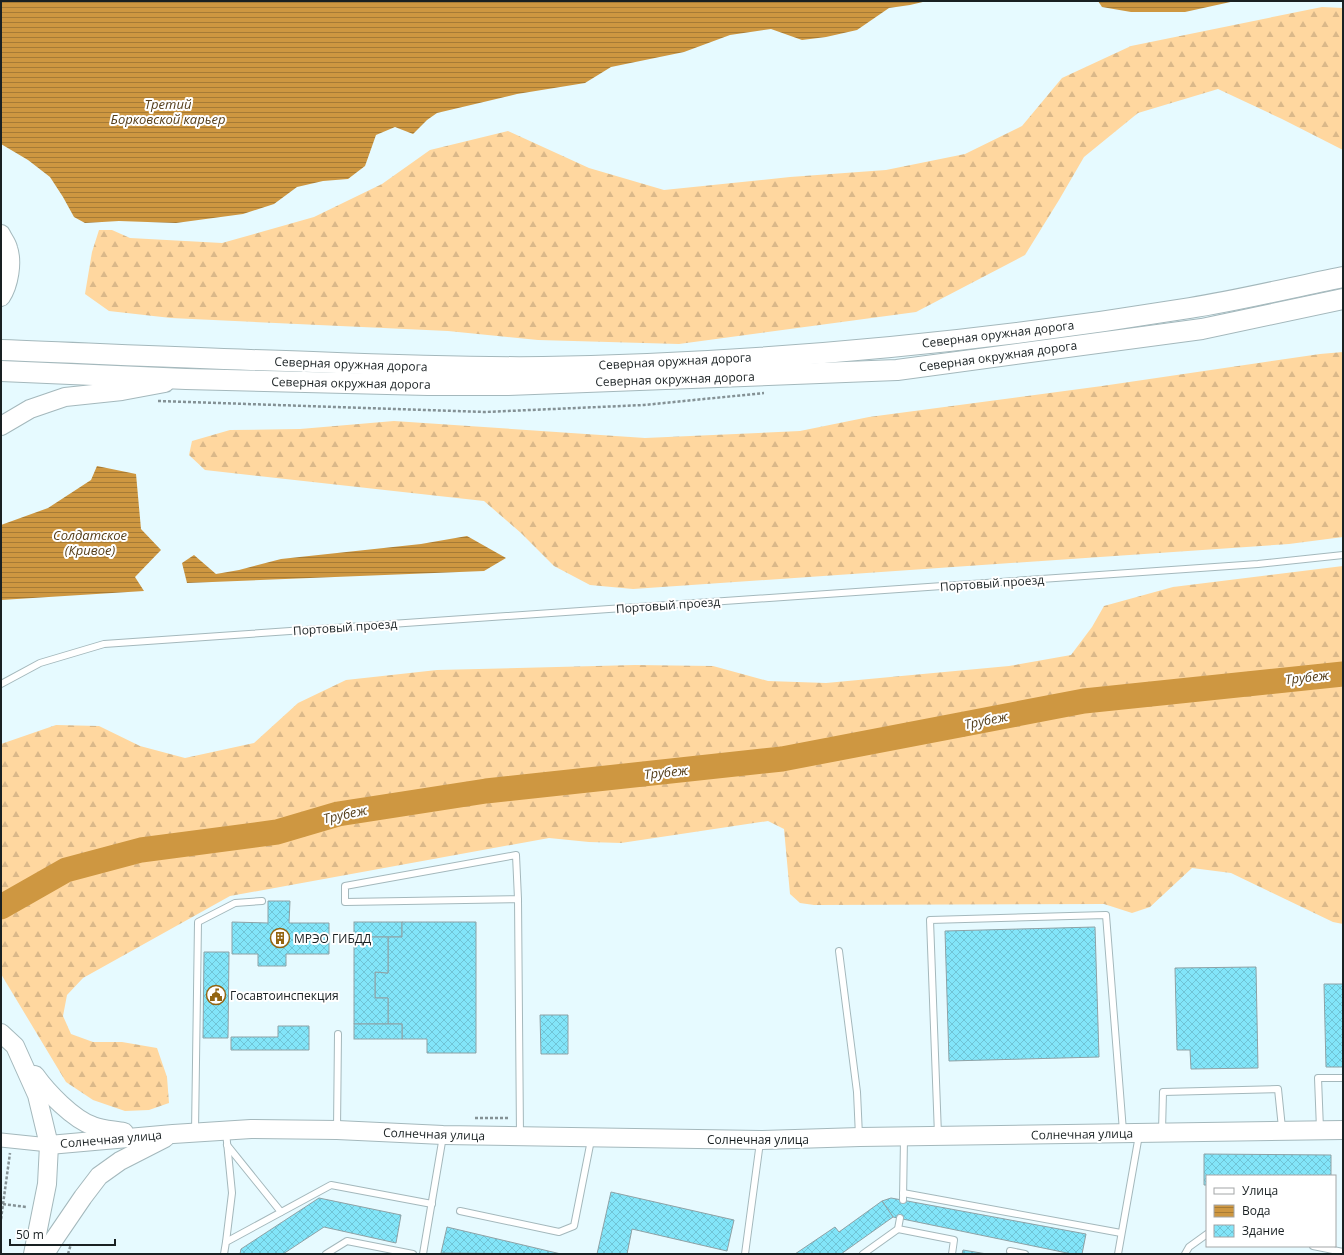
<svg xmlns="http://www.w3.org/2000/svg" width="1344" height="1255" viewBox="0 0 1344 1255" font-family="'Open Sans',sans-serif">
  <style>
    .forest { fill: url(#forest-firs) }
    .water { fill: url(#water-rules) }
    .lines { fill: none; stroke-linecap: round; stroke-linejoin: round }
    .river { stroke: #ce9741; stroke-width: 25 }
    .building { fill: url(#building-cross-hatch); stroke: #8ea2a6 }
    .service-casing { stroke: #a4b8bc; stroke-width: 8 }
    .minor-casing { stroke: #a4b8bc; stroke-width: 15 }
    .secondary-casing { stroke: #a4b8bc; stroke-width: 20 }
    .primary-casing { stroke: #a4b8bc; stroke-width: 22 }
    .path { stroke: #849195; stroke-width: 2.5; stroke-dasharray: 3 2; stroke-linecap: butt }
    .service { stroke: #fff; stroke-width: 6 }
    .minor { stroke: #fff; stroke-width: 13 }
    .secondary { stroke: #fff; stroke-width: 18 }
    .primary { stroke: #fff; stroke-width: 20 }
    .labels { text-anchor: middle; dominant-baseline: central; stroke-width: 4; stroke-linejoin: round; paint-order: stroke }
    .street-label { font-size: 12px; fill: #192022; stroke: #fff }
    .poi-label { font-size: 12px; fill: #192022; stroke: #fff; text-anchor: start }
    .water-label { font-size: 13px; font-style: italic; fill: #553e1a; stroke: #fff }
  </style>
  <defs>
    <pattern id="forest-firs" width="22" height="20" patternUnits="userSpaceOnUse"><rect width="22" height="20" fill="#ffd79f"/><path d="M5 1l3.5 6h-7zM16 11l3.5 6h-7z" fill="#dab889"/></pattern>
    <pattern id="water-rules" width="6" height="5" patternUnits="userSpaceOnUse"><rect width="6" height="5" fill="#ce9741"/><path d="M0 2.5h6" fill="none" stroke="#a67b36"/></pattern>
    <pattern id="building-cross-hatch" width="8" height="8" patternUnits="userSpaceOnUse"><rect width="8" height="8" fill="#82e5f9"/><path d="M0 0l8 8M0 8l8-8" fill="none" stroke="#70c4d5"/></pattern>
  </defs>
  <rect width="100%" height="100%" fill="#e6faff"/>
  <g class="forest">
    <polygon points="1322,7 1343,8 1343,150 1282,119 1218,89 1138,113 1084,157 1059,200 1025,255 916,312 679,344 538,340 448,331 171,318 109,311 85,294 92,252 99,230 112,230 130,238 222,243 314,217 382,184 430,150 508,131 589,168 664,190 790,177 886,170 965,154 1022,126 1062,78 1131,46"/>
    <polygon points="1343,352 1343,537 1289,544 633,589 590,585 554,566 521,533 484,501 205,470 189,455 192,441 230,430 300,429 394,421 645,438 800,431 869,417 1102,386 1320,354"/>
    <polygon points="1343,566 1343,924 1333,922 1231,873 1192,868 1150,907 1132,913 1104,904 814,905 800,903 790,894 784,829 768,821 621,843 589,842 549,838 230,896 83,978 67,995 63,1016 71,1034 93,1042 122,1042 157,1048 167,1077 169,1103 149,1110 125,1111 93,1100 66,1082 1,974 1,744 56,725 99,726 140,746 185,758 254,743 298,703 346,680 437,670 635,665 713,666 768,681 826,683 1009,666 1071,655 1092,627 1104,606 1173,587"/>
  </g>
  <g class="water">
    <polygon points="1,1 927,1 910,5 889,8 857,30 826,37 802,40 771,29 730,35 684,52 611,67 585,83 517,94 437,113 427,120 413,134 395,127 376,135 365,166 348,179 323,181 297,187 274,204 243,214 176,223 119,221 85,223 74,217 63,197 50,177 28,160 1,144"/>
    <polygon points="1098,1 1235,1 1185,12 1131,12 1102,7"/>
    <polygon points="97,466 136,474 141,529 161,550 135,577 144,591 1,600 1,525 48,508 91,480"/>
    <polygon points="467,536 506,558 484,571 187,583 182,563 194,555 216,574 239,570 281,559 421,544"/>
  </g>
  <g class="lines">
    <polyline class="river" points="1,907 66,870 141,850 277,832 338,814 486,791 782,759 1084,701 1343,674"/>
  </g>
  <g class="building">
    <polygon points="268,901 290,901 289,923 329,923 329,954 286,954 286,966 258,966 258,954 232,954 232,922 268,923"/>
    <rect x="354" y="922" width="48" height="15"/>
    <polygon points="402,922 476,922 476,1053 427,1053 427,1039 402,1039 402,1024 388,1024 388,998 375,998 375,972 388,973 388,937 402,937"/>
    <polygon points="1095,927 1099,1057 949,1061 945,931"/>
    <polygon points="354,937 388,937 388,973 375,972 375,998 388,998 388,1024 354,1024"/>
    <polygon points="204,952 229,952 228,1038 203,1038"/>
    <polygon points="1256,967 1258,1068 1191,1069 1190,1050 1177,1050 1175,968"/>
    <polygon points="1324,984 1343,984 1343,1067 1326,1067"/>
    <polygon points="540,1015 568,1015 568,1054 541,1054"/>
    <rect x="354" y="1024" width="48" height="15"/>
    <polygon points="278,1026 309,1026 309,1050 231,1050 231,1037 278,1037"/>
    <polygon points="1204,1154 1331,1155 1331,1176 1207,1176 1207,1185 1204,1185"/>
    <polygon points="611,1192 734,1220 727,1251 632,1229 627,1254 597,1254"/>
    <polygon points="319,1198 401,1215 396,1243 324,1227 283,1254 240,1254 241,1249"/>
    <polygon points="891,1198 1086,1234 1082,1254 1072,1254 893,1217 882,1201"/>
    <polygon points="882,1201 893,1217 841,1254 795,1254 835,1227 839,1232"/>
    <polygon points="447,1227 561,1254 441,1253"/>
    <polygon points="963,1250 987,1254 962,1254"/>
  </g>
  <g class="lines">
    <defs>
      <g id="service">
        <polyline points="1,684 40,663 104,644 1258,564 1343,555"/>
        <polyline points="518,899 516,855 345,886 345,902 518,899 520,1135"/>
        <polyline points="839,951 857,1092 859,1136"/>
        <polyline points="337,1129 338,1034"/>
        <polyline points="1320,1129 1318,1078 1343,1078"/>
        <polyline points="1162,1131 1163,1092 1278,1089 1282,1128"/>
        <polyline points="195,1132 198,922 235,903 262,901"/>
        <polyline points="226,1132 232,1193 226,1242"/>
        <polyline points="938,1135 930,920 1106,915 1123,1131"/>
        <polyline points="227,1145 281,1212"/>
        <polyline points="903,1193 1121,1233"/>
        <polyline points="903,1200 904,1138"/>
        <polyline points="460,1211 559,1232 574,1226 591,1140"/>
        <polyline points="898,1229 954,1240 952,1254"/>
        <polyline points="1313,1246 1343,1252"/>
        <polyline points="1010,1251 1025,1254"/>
        <polyline points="224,1254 226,1242 331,1185 432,1204"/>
        <polyline points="326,1254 347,1241 413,1254"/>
        <polyline points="423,1254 443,1136"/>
        <polyline points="745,1254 760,1142"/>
        <polyline points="863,1254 898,1229 900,1218"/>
        <polyline points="1118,1254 1139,1135"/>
        <polyline points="1185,1254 1189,1247 1207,1234"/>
      </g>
      <polyline id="minor" points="1,1140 49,1145"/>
      <g id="secondary">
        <path d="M1 234C3 239 7 243 8 248 13 262 9 285 1 297"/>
        <polyline points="1,426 30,409 65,397 122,391 165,383"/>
        <polyline points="1,1033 15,1046 37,1095 49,1145 47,1184 33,1254"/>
        <path d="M35 1075C47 1092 73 1119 93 1126 103 1130 114 1130 124 1132"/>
        <polyline points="49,1145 173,1134 251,1129 337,1130 443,1135 761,1140 860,1137 1343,1130"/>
        <polyline points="45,1254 53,1241 83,1197 99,1176 120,1161 165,1138"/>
      </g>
      <g id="primary">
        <path d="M1 350C105 354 209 359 313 362 389 365 466 368 543 367 760 363 976 343 1190 308 1241 300 1293 287 1343 277"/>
        <polyline points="1,371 186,379 428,385 508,385 897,370 1202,329 1343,299"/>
      </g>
    </defs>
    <use href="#service" class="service-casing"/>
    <use href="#minor" class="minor-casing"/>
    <use href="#secondary" class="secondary-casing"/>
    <use href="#primary" class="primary-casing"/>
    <g class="path">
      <polyline points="158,401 485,412 644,405 764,393"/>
      <polyline points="475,1118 510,1118"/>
      <polyline points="3,1204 26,1207"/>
      <polyline points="1,1219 10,1153"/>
      <polyline points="68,1254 71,1244"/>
    </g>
    <use href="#service" class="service"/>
    <use href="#minor" class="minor"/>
    <use href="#secondary" class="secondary"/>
    <use href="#primary" class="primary"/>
  </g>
  <defs>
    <symbol id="building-ring" viewBox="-11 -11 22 22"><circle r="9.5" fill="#fff" stroke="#936512" stroke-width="1.5"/><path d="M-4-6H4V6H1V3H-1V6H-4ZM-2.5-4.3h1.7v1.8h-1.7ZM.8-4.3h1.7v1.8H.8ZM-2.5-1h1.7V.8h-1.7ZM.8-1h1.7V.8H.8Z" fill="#936512"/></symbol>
    <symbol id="civic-ring" viewBox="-11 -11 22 22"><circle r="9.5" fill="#fff" stroke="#936512" stroke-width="1.5"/><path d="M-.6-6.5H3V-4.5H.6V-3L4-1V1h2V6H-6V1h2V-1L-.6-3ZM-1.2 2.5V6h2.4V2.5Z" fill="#936512"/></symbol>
  </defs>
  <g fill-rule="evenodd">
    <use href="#building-ring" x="269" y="927" width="22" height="22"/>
    <use href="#civic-ring" x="205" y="984" width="22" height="22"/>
  </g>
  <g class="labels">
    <g class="street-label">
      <text transform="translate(998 334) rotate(-7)">Северная оружная дорога</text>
      <text transform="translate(998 356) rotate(-8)">Северная окружная дорога</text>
      <text transform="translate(675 361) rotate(-3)">Северная оружная дорога</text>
      <text transform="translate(351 364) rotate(2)">Северная оружная дорога</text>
      <text transform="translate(675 379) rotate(-2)">Северная окружная дорога</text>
      <text transform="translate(351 383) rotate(1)">Северная окружная дорога</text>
      <text transform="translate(992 583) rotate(-4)">Портовый проезд</text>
      <text transform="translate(668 605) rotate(-4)">Портовый проезд</text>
      <text transform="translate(345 627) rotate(-4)">Портовый проезд</text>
      <text transform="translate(434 1134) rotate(2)">Солнечная улица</text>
      <text transform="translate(1082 1134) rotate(-1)">Солнечная улица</text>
      <text transform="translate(111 1139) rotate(-5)">Солнечная улица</text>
      <text x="758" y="1139">Солнечная улица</text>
    </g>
    <g class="poi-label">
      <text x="294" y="938">МРЭО ГИБДД</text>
      <text x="230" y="995">Госавтоинспекция</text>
    </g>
    <g class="water-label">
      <text x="168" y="104">Третий<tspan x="168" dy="15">Борковской карьер</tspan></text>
      <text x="90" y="535">Солдатское<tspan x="90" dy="15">(Кривое)</tspan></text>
      <text transform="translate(1307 677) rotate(-6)">Трубеж</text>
      <text transform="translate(986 720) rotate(-11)">Трубеж</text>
      <text transform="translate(666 772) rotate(-6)">Трубеж</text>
      <text transform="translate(345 814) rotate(-12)">Трубеж</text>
    </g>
  </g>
  <rect width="1344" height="1255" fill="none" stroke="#192022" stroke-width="4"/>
  <rect x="1206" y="1175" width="130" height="72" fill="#ffffff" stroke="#a3a6a7"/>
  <rect x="1214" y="1188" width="20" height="6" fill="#ffffff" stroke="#a3a6a7"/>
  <text x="1242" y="1195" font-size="12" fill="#192022">Улица</text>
  <rect x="1214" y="1205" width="20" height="12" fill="url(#water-rules)" stroke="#a3a6a7"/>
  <text x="1242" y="1215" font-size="12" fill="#192022">Вода</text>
  <rect x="1214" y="1225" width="20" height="12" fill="url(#building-cross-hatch)" stroke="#a3a6a7"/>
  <text x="1242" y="1235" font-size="12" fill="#192022">Здание</text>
  <path d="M10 1239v6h105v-6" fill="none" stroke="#192022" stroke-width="2"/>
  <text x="16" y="1239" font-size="12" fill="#192022" stroke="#ffffff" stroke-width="3" paint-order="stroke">50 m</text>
</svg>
